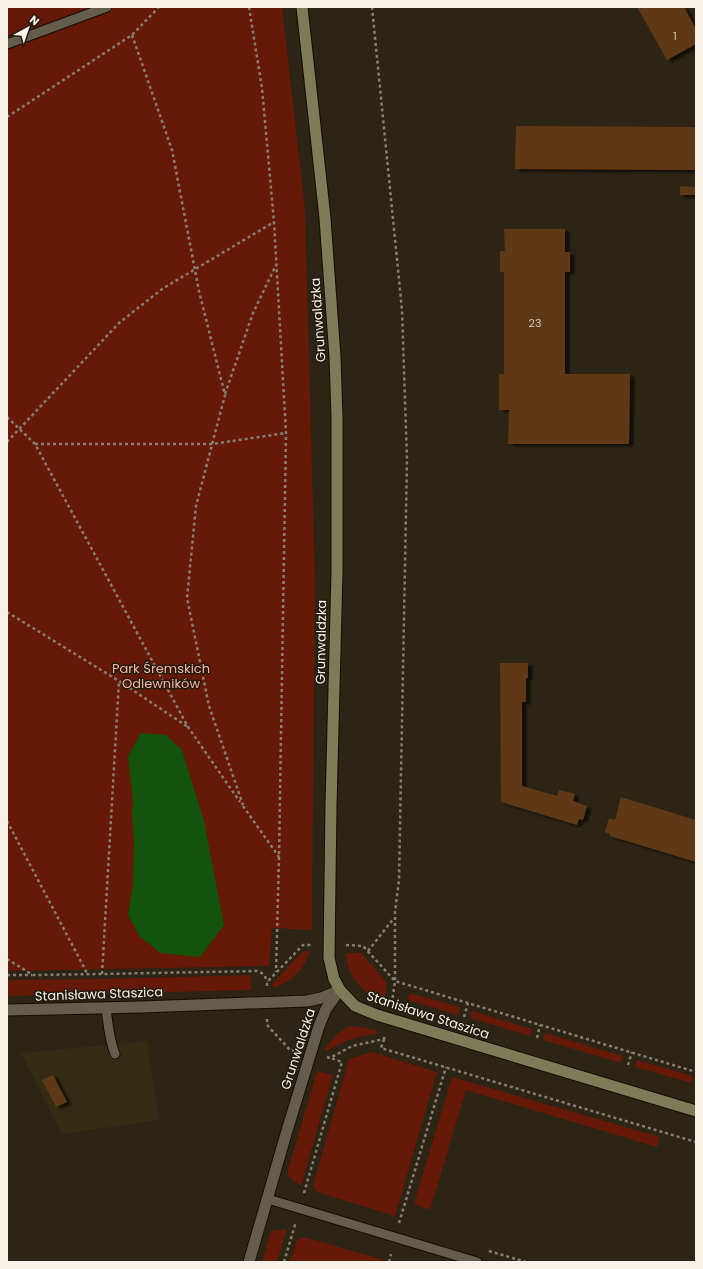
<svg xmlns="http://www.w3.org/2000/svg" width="703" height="1269" viewBox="0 0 703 1269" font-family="Poppins,sans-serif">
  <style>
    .built { fill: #342b15 }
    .green { fill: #651906 }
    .water { fill: #12540b }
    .building { fill: #5e3814; filter: url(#shadow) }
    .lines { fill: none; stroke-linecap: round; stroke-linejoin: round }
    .service-casing { stroke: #140e02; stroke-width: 11 }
    .minor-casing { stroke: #140e02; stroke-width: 13 }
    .secondary-casing { stroke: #140e02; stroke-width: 13 }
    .path { stroke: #868074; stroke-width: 2.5; stroke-dasharray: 3 3; stroke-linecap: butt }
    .service { stroke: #645d4c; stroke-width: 9 }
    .minor { stroke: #645d4c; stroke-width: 11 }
    .secondary { stroke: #7d7b58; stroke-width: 11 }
    .labels { text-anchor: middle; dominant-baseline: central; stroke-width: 3; stroke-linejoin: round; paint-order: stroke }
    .number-label { font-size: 11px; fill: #d0c4b4 }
    .street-label { font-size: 13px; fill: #f6f2e9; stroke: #221c0d }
    .park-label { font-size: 13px; fill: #fdb3a1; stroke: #221c0d }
  </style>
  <defs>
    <filter id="shadow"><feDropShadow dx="4.5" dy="2.5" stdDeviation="1" flood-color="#0009"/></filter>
  </defs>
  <rect width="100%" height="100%" fill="#2c2516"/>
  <polygon class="built" points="147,1041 159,1120 62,1134 21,1053"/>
  <g class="green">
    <polygon points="7,7 282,7 305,209 315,582 312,914 312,930 272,928 269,966 7,971"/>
    <path d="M303 951H310C304 970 292 982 273 988V983Z"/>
    <path d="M346 953H361L387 983 384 1001C362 995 347 975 346 953Z"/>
    <polygon points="251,975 251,990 7,996 7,980 101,979"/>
    <polygon points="410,993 460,1007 458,1015 408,1000"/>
    <polygon points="472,1011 532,1029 530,1036 470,1018"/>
    <path d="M350 1026 360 1027 377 1030V1034C356 1036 345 1041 327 1051L324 1050C331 1040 338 1031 350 1026Z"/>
    <polygon points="545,1033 623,1056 621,1063 543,1040"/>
    <polygon points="372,1052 437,1072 395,1216 317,1192 313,1186 349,1059"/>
    <polygon points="637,1060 693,1076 691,1083 635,1067"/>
    <polygon points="317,1071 333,1075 301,1186 288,1176 288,1170"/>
    <polygon points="452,1077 660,1137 657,1147 466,1090 430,1210 414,1204"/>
    <polygon points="287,1229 277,1262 262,1262 271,1231"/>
    <polygon points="304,1237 384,1260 383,1262 290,1262 297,1240"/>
  </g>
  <polygon class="water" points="141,733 166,735 182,750 204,821 224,925 200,957 161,953 140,937 128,915 133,883 134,840 132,815 133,801 128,756"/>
  <g class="building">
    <polygon points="637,7 684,7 696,29 696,44 667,60"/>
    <polygon points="516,126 696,127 696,170 515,169"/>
    <polygon points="680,186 696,187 696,195 680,195"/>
    <polygon points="504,229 565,229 565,252 570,252 570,272 565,272 565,374 630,374 629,444 508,444 509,410 499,410 499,374 504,374 504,272 500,272 500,251 505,251"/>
    <polygon points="500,663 528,663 528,678 526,678 526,702 522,702 522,786 557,796 559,790 575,794 573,801 587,806 583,820 579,819 577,825 501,802"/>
    <polygon points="621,797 696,820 696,862 610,836 610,834 605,832 609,818 615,820"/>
    <polygon points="53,1075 67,1102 56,1107 42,1080"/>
  </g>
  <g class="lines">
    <defs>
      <g id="service">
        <polyline points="7,44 107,7"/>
        <path d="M106 1008C108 1024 109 1039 115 1054"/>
        <polyline points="268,1199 477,1262"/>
      </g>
      <g id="minor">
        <polyline points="7,1010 142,1007 307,1001 321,998 340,990"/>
        <polyline points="249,1262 286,1134 319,1026 326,1009 338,992"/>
      </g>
      <polyline id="secondary" points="302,7 325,218 335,357 337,417 337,572 331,805 329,958 334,979 340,990 355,1006 377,1015 696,1111"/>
    </defs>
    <use href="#service" class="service-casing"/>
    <use href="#minor" class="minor-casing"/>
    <use href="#secondary" class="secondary-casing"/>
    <g class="path">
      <polyline points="249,7 262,88 274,222 286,433 279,857 276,972"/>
      <polyline points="372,7 402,310 407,460 399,880 395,912 395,981 392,1002"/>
      <polyline points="132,35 172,150 199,291 225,395 196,506 187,598 209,706 243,805"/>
      <polyline points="7,117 132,35 159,7"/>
      <polyline points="225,394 253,313 276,265"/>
      <polyline points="7,417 35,444 188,727 240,802"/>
      <polyline points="7,442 119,323 162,289 274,222"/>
      <polyline points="35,444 212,444 286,433"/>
      <polyline points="7,612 119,681 188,727"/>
      <polyline points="243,806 279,857"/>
      <polyline points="7,821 88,975"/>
      <polyline points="346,945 363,946 395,981 696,1072"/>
      <polyline points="368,951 394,918"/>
      <path d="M7 959 33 975 102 974 257 971C263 973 265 975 267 982"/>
      <polyline points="102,974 119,681"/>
      <polyline points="7,975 32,975"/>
      <polyline points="267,986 267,982 303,945 313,945"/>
      <polyline points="464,1017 468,1003"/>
      <polyline points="267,1019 267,1025 290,1050 295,1051"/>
      <polyline points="537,1038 540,1025"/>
      <polyline points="384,1039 381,1048 696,1142"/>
      <polyline points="327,1057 330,1058 352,1046 384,1039 385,1034"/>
      <polyline points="628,1065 632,1052"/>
      <polyline points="304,1193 342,1062 331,1058"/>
      <polyline points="399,1223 446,1067"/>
      <polyline points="489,1251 526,1262"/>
      <polyline points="284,1262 295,1225 297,1226"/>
      <polyline points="389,1262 391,1254"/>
    </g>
    <use href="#service" class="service"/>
    <use href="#minor" class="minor"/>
    <use href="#secondary" class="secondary"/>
  </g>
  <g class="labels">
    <g class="number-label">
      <text x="675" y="36">1</text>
      <text x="535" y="323">23</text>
    </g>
    <g class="street-label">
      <text transform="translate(318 320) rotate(-94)">Grunwaldzka</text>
      <text transform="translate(321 642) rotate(-89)">Grunwaldzka</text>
      <text transform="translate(99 994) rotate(-2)">Stanisława Staszica</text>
      <text transform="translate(428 1015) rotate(18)">Stanisława Staszica</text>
      <text transform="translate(298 1049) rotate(-72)">Grunwaldzka</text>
    </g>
    <g class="park-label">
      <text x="161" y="668">Park Śremskich<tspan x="161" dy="15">Odlewników</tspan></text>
    </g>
  </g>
  <rect width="703" height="1269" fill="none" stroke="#f6f2e9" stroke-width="16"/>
  <g transform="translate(28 28) rotate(40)" stroke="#221c0d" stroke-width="3" paint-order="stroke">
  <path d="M0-3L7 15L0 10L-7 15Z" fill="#f6f2e9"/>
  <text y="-6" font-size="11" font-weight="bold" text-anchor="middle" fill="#f6f2e9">N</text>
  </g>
</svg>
